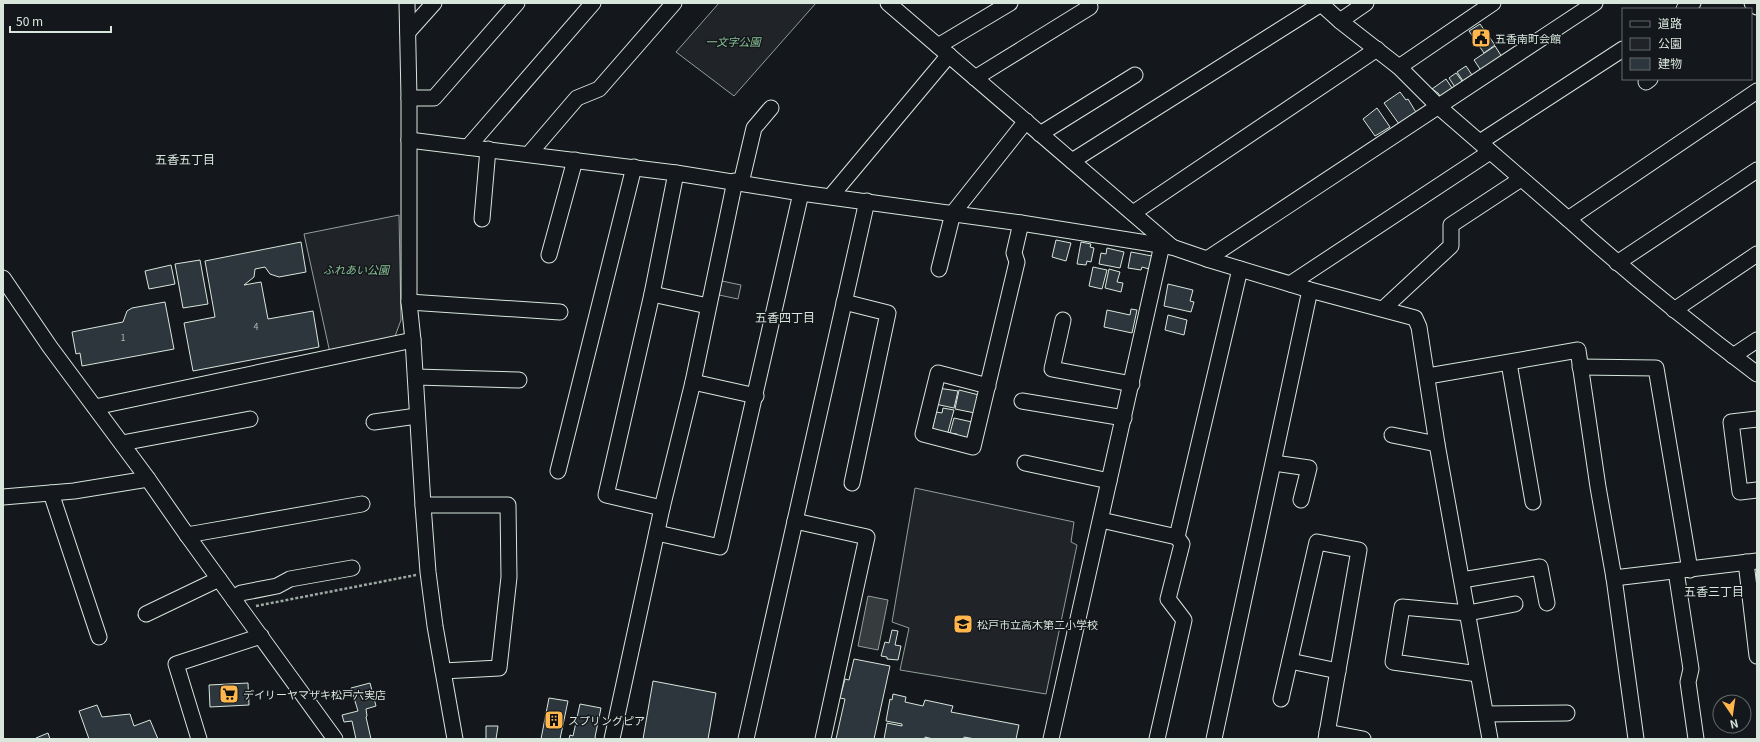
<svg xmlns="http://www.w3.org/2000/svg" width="1760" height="742" viewBox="0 0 1760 742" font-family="Georgia,'Noto Sans JP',serif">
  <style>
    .green { fill: #202428; stroke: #939e99 }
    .water { fill: #363b3e; stroke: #939e99 }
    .building { fill: #2c363c; stroke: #d8e6dc }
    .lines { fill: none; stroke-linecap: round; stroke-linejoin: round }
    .minor-casing { stroke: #d8e6dc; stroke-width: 17 }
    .path { stroke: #9da8a2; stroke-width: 2.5; stroke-dasharray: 3 2; stroke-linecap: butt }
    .minor { stroke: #14181c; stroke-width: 15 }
    .labels { text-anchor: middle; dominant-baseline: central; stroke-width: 3; stroke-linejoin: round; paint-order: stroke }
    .number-label { font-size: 9px; fill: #adbab4 }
    .poi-label { font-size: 11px; fill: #d8e6dc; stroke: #14181c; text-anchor: start }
    .park-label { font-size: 11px; font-style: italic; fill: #8ac095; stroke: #14181c }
    .neighbourhood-label { font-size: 12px; fill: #d8e6dc; stroke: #14181c }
  </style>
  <rect width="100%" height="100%" fill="#14181c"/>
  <g class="green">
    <polygon points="719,3 816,3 734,96 676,52"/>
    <polygon points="399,215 401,320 394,339 330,353 304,234"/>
    <polygon points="722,281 741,285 738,299 719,295"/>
    <polygon points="915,488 1074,522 1071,542 1077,545 1046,694 900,670 909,628 892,622"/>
  </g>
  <polygon class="water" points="868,596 888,600 878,650 858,646"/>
  <g class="building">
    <polygon points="1480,24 1495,45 1484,53 1469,31"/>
    <polygon points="1495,46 1502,57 1482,72 1474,60"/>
    <polygon points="1466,66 1474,78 1465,84 1457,72"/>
    <polygon points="1456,73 1465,85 1457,90 1449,78"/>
    <polygon points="1446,79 1454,91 1442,99 1438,93 1432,89"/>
    <polygon points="1400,92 1406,100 1408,99 1417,114 1399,124 1384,103"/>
    <polygon points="1377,108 1390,127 1375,136 1363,119"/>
    <polygon points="1056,240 1071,243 1066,261 1052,257"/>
    <polygon points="301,242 306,272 279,277 270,274 265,267 255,269 254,277 244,285 261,282 268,319 313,311 319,347 193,371 184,323 215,317 205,261"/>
    <polygon points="1081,242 1091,244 1090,247 1094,248 1091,262 1087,261 1086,265 1077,264"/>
    <polygon points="1107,248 1124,252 1120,268 1099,264 1101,253 1106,254"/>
    <polygon points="1131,252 1152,256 1149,269 1142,267 1141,270 1128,268"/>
    <polygon points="200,260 208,304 183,308 175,264"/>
    <polygon points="171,265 175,284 149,289 145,271"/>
    <polygon points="1093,267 1107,270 1102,289 1089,286"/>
    <polygon points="1109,269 1120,272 1117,282 1123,283 1121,292 1105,288"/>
    <polygon points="1168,284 1193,290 1190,301 1194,302 1191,312 1164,306"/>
    <polygon points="165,302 174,349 82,366 80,353 76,354 72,332 123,322 127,311 132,308"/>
    <polygon points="1131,309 1137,310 1132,333 1104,327 1107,310 1130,315"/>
    <polygon points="1168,315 1187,320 1184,335 1165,330"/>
    <polygon points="938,388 958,391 954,408 935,404"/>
    <polygon points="959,390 979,395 975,413 955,409"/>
    <polygon points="943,408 954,410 948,432 942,434 932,431 936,412 942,413"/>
    <polygon points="954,418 972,422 968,439 957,436 957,434 950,433"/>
    <polygon points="892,630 898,631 895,645 901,646 898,660 887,659 887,657 881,656 885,642 889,643"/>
    <polygon points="854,659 890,666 874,739 836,739 845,699 840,698 845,679 849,680"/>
    <polygon points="653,681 716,693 708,739 643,739"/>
    <polygon points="248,683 249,705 210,707 209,685"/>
    <polygon points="370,683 376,706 366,709 367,716 366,717 371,739 356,739 352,721 344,722 342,715 358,711 351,688"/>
    <polygon points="893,694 906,697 905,702 923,706 925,700 953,706 951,712 1019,725 1016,739 975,739 964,737 964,739 933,739 925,737 925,739 884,739 887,723 902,726 902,724 886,721 890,699 892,700"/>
    <polygon points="549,698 568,701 560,739 541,739"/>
    <polygon points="580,704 601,708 595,737 596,739 569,739 570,735 573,736"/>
    <polygon points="97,705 102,717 130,714 134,726 150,720 158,739 89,739 79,711"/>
    <polygon points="486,726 498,726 496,739 486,739"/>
    <polygon points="48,733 50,739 36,739 36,738"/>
  </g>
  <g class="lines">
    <defs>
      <g id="minor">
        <polyline points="407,3 409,98 409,302 413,340 423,505 428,572 435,626 455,739"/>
        <polyline points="888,3 1172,247"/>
        <polyline points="1320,3 1340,21 1399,67 1439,107 1568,219 1757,91"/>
        <polyline points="1752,3 1757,7"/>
        <polyline points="1684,9 1693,3"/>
        <polyline points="1340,21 1366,3"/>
        <polyline points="408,32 434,3"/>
        <polyline points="938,46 1010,3"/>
        <polyline points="1399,67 1493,3"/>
        <polyline points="975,78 1090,7 1088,3"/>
        <polyline points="1646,82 1650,79"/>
        <polyline points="409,98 434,98 517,3"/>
        <polyline points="1040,134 1135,75"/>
        <polyline points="409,140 676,173 801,193 1021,223 1172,247 1207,259 1595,3"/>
        <polyline points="1480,142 1623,49"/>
        <polyline points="468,147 593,3"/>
        <polyline points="529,154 577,98 599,89 674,3"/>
        <polyline points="1072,161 1321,4"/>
        <polyline points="741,183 754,128 771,108"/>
        <polyline points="831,196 949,55"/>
        <polyline points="1133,213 1377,49"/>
        <polyline points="482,219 488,149"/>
        <path d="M1568 219C1629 274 1692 325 1757 374"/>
        <polyline points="549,255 575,160"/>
        <polyline points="1207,259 1310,290 1415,318 1419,327 1437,444 1490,739"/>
        <polyline points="1617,263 1757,170"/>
        <polyline points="939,269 953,213 1026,121"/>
        <polyline points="3,278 50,347 148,479 187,535 335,739"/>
        <polyline points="1290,284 1490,152"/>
        <polyline points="652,294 708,306"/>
        <polyline points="409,302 560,312"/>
        <polyline points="844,302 888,313 852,483"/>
        <polyline points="1383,309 1451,246 1451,225 1521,179"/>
        <polyline points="1674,310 1757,254"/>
        <polyline points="1063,320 1052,369 1132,384"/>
        <polyline points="1733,356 1757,340"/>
        <polyline points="1509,363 1533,502"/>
        <polyline points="1580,367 1656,368 1690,570"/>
        <polyline points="1428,376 1578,350 1598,487 1614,578 1757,561"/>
        <polyline points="416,377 519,380"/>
        <polyline points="693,382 756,396"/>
        <polyline points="988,386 938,373 923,434 973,447 1017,262 1014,253 1021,223"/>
        <polyline points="1022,401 1124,418"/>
        <polyline points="95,407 413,340"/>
        <polyline points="1757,419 1731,422 1740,492 1757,490"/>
        <polyline points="374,422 417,416"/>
        <polyline points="1392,435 1437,444"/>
        <polyline points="122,443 250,419"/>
        <polyline points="1025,463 1109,481"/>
        <polyline points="1274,463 1309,468 1301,500"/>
        <polyline points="558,471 634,167"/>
        <polyline points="51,493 99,637"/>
        <polyline points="3,497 74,491 148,479"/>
        <polyline points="423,505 508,505 509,577 499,668 443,671"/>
        <polyline points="662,508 606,495 652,294 676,173"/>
        <polyline points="1101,520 1177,537"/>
        <polyline points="795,521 867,537 823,739"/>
        <polyline points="657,533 720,547 801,193"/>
        <polyline points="187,535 362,504"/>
        <polyline points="1746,562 1757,656"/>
        <polyline points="1676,571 1691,669 1688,682 1696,739"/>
        <polyline points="1614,578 1636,739"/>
        <polyline points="1462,580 1540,567 1547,603"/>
        <polyline points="234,600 241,593 277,586 290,579 352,568"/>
        <polyline points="146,614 219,579"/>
        <polyline points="1290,661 1338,671"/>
        <polyline points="1478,674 1393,662 1402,607 1468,613 1515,604"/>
        <polyline points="1281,699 1317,542 1359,550 1326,739"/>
        <polyline points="1486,714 1567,713"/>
        <polyline points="1327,732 1363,739"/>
        <polyline points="199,739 176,664 261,636"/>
        <polyline points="612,739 662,508 693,382 735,181"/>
        <polyline points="746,739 867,201"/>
        <polyline points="1051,739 1162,245"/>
        <polyline points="1157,739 1184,620 1168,599 1182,544 1177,537 1240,269"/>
        <polyline points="1214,739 1310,290"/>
      </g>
    </defs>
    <use href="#minor" class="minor-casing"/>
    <polyline class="path" points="256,606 416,575"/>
    <use href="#minor" class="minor"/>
  </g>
  <defs>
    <symbol id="civic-square" viewBox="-11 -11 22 22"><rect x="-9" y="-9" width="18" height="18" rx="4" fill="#ffb74d" stroke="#14181c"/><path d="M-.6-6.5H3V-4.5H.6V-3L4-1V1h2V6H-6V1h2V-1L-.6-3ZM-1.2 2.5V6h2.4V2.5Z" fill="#111"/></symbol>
    <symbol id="school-square" viewBox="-11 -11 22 22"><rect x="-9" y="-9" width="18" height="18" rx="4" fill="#ffb74d" stroke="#14181c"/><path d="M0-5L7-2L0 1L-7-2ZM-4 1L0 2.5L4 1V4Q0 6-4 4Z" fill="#111"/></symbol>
    <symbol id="supermarket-square" viewBox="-11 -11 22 22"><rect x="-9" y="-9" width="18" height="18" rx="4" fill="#ffb74d" stroke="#14181c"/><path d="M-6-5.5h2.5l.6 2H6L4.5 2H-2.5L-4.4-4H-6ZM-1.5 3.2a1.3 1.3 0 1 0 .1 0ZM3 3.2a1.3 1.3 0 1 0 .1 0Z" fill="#111"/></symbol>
    <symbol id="building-square" viewBox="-11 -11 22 22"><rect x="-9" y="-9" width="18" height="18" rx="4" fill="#ffb74d" stroke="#14181c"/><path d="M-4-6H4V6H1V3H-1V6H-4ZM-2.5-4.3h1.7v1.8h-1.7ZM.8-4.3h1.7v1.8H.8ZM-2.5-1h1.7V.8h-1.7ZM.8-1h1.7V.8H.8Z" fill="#111"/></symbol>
  </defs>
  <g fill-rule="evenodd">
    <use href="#civic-square" x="1470" y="27" width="22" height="22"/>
    <use href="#school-square" x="952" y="613" width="22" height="22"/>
    <use href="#supermarket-square" x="218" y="683" width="22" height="22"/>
    <use href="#building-square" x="543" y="709" width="22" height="22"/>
  </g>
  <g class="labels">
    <g class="number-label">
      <text x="256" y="326">4</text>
      <text x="123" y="337">1</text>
    </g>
    <g class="poi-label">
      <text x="1495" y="38">五香南町会館</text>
      <text x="977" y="624">松戸市立高木第二小学校</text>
      <text x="243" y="694">デイリーヤマザキ松戸六実店</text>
      <text x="568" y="720">スプリングピア</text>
    </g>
    <g class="park-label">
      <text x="733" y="41">一文字公園</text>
      <text x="356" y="269">ふれあい公園</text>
    </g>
    <g class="neighbourhood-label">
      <text x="185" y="158">五香五丁目</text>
      <text x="785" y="316">五香四丁目</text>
      <text x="1714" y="590">五香三丁目</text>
    </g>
  </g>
  <rect width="1760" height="742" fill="none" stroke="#d8e6dc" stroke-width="8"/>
  <rect x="1622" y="8" width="130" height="72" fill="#14181c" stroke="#626a69"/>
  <rect x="1630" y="21" width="20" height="6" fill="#14181c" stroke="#626a69"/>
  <text x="1658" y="28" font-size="12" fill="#d8e6dc">道路</text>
  <rect x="1630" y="38" width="20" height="12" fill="#202428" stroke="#626a69"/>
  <text x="1658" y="48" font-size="12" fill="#d8e6dc">公園</text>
  <rect x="1630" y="58" width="20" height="12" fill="#2c363c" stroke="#626a69"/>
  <text x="1658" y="68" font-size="12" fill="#d8e6dc">建物</text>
  <g transform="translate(1732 714) rotate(167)"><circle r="19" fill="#14181c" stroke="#626a69"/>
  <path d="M0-3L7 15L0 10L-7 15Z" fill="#ffb74d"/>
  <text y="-6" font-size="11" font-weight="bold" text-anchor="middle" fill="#d8e6dc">N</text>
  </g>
  <path d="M10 26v6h101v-6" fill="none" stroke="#d8e6dc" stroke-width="2"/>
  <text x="16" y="26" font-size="12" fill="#d8e6dc" stroke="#14181c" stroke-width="3" paint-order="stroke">50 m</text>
</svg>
